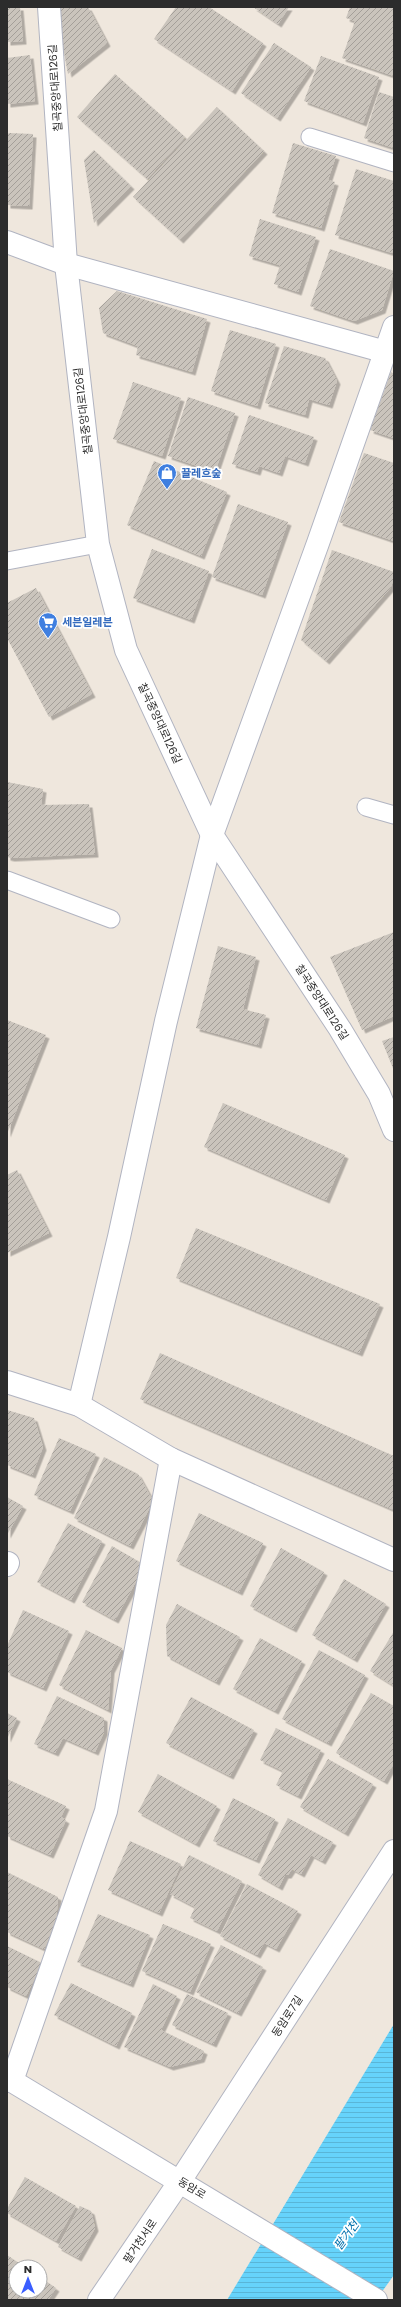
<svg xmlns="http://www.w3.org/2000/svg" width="401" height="2307" viewBox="0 0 401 2307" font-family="Poppins,'Noto Sans KR',sans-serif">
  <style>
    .water { fill: url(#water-rules) }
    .building { fill: url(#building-hatch); filter: url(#shadow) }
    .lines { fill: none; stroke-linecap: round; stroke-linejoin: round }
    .lane-casing { stroke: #b1b4c1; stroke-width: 19 }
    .street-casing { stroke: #b1b4c1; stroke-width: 24 }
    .secondary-casing { stroke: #b1b4c1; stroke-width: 24 }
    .lane { stroke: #fff; stroke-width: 17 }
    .street { stroke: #fff; stroke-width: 22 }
    .secondary { stroke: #fff; stroke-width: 22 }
    .labels { text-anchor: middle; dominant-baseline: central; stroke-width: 3.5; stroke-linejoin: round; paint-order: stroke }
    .street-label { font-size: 11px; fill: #2c2c2c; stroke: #fff }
    .shop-label { font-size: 11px; font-weight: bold; fill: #366cbe; stroke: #fff; text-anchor: start }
    .water-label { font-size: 12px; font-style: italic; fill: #0070ac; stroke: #fff }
  </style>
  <defs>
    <pattern id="water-rules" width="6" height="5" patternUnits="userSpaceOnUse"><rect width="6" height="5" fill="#66d3fb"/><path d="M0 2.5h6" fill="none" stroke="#59b5d7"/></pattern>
    <pattern id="building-hatch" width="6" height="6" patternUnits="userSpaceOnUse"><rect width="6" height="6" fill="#cac4bc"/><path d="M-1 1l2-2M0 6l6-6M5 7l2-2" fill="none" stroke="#a49f99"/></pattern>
    <filter id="shadow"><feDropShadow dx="3.5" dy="3.5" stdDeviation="0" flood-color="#0004"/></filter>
  </defs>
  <rect width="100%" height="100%" fill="#efe7dd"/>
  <polygon class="water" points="394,2024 394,2275 376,2300 227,2300"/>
  <g class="building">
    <polygon points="7,7 20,7 23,41 7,42"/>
    <polygon points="61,7 88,7 107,43 68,74 56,10"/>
    <polygon points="176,7 209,7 263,43 232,91 154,39"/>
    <polygon points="253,7 289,7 278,24"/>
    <polygon points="350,7 394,7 394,76 342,58 355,21 346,18"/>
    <polygon points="274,43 311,67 277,118 241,93"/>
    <polygon points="30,55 35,101 7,104 7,58"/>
    <polygon points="321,56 379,77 363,123 304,101"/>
    <polygon points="115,74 185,137 147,179 77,117"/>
    <polygon points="379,92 394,97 394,148 364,138"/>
    <polygon points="217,107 264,151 180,240 133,197"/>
    <polygon points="9,133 33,134 29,206 7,205 7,135"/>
    <polygon points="293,143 336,156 328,180 335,182 321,228 272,213"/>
    <polygon points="94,150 131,186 94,223 84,160"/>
    <polygon points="356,169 394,181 394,246 392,253 335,235"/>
    <polygon points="260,219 316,237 298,292 274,284 280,265 249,256"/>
    <polygon points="330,249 394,271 382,310 354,321 310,306"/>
    <polygon points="117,291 207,319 192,372 136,355 138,346 103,333 99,308"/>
    <polygon points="230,330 276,344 257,406 211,391"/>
    <polygon points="284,346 325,358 337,381 329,405 309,399 305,415 265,403"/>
    <polygon points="391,372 394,374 394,438 370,430"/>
    <polygon points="133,382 181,398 162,456 113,439"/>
    <polygon points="188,397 235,413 215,472 168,456"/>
    <polygon points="249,415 314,437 305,463 285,456 279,473 259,466 257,472 232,464"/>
    <polygon points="364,453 394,463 394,541 339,522"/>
    <polygon points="154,461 227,492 201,556 127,525"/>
    <polygon points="238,504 288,522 262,595 212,577"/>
    <polygon points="152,549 209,571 191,620 133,598"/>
    <polygon points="332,550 394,572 394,577 391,587 326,661 301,640"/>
    <polygon points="36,588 92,694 49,717 7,638 7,603"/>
    <polygon points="7,782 43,789 41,805 89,804 95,854 11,858 7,857"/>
    <polygon points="394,932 394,1016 362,1030 330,957"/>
    <polygon points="218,946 256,957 243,1009 266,1015 258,1045 196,1028"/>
    <polygon points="7,1020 46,1035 7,1134"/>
    <polygon points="394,1037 394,1071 382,1041"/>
    <polygon points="223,1103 345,1155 326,1200 204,1147"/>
    <polygon points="17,1170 49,1233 7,1253 7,1175"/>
    <polygon points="196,1228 380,1304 359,1353 176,1278"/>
    <polygon points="160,1353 394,1456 394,1510 140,1399"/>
    <polygon points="7,1410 34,1418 43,1447 32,1475 7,1465"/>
    <polygon points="59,1438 96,1454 70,1511 34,1495"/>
    <polygon points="104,1457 138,1474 153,1501 130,1546 74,1518"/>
    <polygon points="7,1497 23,1506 7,1535"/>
    <polygon points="199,1513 263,1543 239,1592 176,1561"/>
    <polygon points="68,1523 102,1541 71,1600 37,1582"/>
    <polygon points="112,1546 145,1565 115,1620 82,1602"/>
    <polygon points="281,1548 324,1572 293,1629 250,1606"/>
    <polygon points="344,1579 386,1604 354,1659 312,1635"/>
    <polygon points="177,1604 240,1637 216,1682 167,1656 166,1625"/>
    <polygon points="23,1610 69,1631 43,1688 7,1672 7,1646"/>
    <polygon points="86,1630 122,1648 111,1670 108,1710 59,1685"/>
    <polygon points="394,1631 394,1686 370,1671"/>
    <polygon points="260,1638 302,1661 275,1711 233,1689"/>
    <polygon points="319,1650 365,1675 328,1743 282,1719"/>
    <polygon points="371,1693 394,1706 394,1763 384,1781 336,1753"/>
    <polygon points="57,1696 104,1718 104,1732 95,1752 63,1738 55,1753 34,1744"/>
    <polygon points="191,1697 254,1730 230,1776 166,1743"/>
    <polygon points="7,1713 17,1718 7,1739"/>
    <polygon points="276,1728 321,1750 298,1796 276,1785 283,1771 260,1760"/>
    <polygon points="328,1759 373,1784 345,1833 300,1807"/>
    <polygon points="158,1774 217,1806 196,1844 138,1812"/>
    <polygon points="7,1779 66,1806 61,1817 66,1820 50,1855 7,1836"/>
    <polygon points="233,1798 275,1819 256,1860 213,1841"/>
    <polygon points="288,1818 333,1842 322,1861 311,1855 301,1874 292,1869 288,1875 285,1875 279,1887 258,1875"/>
    <polygon points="130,1841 181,1864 159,1913 108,1890"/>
    <polygon points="189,1855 242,1881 217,1931 190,1918 195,1907 170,1894"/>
    <polygon points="7,1872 58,1897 56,1922 44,1949 7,1932"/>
    <polygon points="247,1884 298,1911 276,1949 264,1943 257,1955 220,1936"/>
    <polygon points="98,1914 150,1935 130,1984 77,1962"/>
    <polygon points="163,1924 211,1944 190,1992 142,1971"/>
    <polygon points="221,1945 263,1967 238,2013 196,1992"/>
    <polygon points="7,1946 42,1963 26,1996 7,1987"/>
    <polygon points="71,1983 132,2013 116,2046 54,2015"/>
    <polygon points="153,1984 177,1996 161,2030 204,2051 201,2059 170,2067 124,2047"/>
    <polygon points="187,1994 228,2013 213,2044 172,2025"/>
    <polygon points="25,2177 76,2206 56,2241 7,2213 7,2209"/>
    <polygon points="80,2206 91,2211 95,2228 78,2258 58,2247"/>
    <polygon points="7,2255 25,2267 16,2267 16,2291 40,2291 40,2277 56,2288 48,2300 7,2300"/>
  </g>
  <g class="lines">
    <defs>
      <g id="lane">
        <polyline points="310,137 394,163"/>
        <polyline points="7,561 98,544"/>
        <polyline points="366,807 394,815"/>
        <polyline points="7,880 111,919"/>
      </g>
      <g id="street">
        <polyline points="49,7 66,264 98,544 126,650 212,835 340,1029 379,1094 394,1130"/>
        <polyline points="7,242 66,264 386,352"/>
        <polyline points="7,1382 79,1405 171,1459 394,1560"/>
        <polyline points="79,1405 119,1237 166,1021 212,835 318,543 394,327"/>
        <polyline points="7,1565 8,1563"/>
        <polyline points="12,2081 106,1811 171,1459"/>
        <polyline points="180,2181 394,1851"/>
      </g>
      <g id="secondary">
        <polyline points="7,2078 376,2300"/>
        <polyline points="99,2300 180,2181"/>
      </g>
    </defs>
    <use href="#lane" class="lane-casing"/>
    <use href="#street" class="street-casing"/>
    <use href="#secondary" class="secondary-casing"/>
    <use href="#lane" class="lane"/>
    <use href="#street" class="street"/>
    <use href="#secondary" class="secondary"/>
  </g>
  <defs>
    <symbol id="shop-pin" viewBox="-11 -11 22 30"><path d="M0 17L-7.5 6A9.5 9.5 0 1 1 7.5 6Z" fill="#3f7fe0" stroke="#fff"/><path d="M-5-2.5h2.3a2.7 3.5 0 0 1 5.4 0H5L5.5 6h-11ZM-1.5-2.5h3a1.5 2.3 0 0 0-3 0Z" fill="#fff"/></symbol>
    <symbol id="supermarket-pin" viewBox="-11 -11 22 30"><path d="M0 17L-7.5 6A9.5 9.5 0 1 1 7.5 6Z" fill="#3f7fe0" stroke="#fff"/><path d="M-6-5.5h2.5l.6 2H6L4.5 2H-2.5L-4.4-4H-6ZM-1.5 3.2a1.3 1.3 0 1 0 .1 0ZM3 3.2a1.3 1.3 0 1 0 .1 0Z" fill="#fff"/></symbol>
  </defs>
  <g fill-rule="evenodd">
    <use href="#shop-pin" x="156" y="462" width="22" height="30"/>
    <use href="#supermarket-pin" x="37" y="611" width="22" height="30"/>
  </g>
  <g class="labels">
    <g class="street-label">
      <text transform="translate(55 88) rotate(-94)">칠곡중앙대로126길</text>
      <text transform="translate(83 411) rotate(-97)">칠곡중앙대로126길</text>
      <text transform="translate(160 723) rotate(65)">칠곡중앙대로126길</text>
      <text transform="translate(322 1002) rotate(57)">칠곡중앙대로126길</text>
      <text transform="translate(287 2016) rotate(-57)">동암로7길</text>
      <text transform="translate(192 2188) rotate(31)">동암로</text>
      <text transform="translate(140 2241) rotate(-56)">팔거천서로</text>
    </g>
    <g class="shop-label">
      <text x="181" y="473">끌레흐숲</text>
      <text x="62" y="622">세븐일레븐</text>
    </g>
    <g class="water-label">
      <text transform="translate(346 2235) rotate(-54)">팔거천</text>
    </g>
  </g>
  <rect width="401" height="2307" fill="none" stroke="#2c2c2c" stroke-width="16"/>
  <g transform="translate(28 2279)"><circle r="19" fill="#ffffff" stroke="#ababab"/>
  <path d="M0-3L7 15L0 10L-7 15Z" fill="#3a5eff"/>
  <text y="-6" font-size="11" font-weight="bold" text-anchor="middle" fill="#2c2c2c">N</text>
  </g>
</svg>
